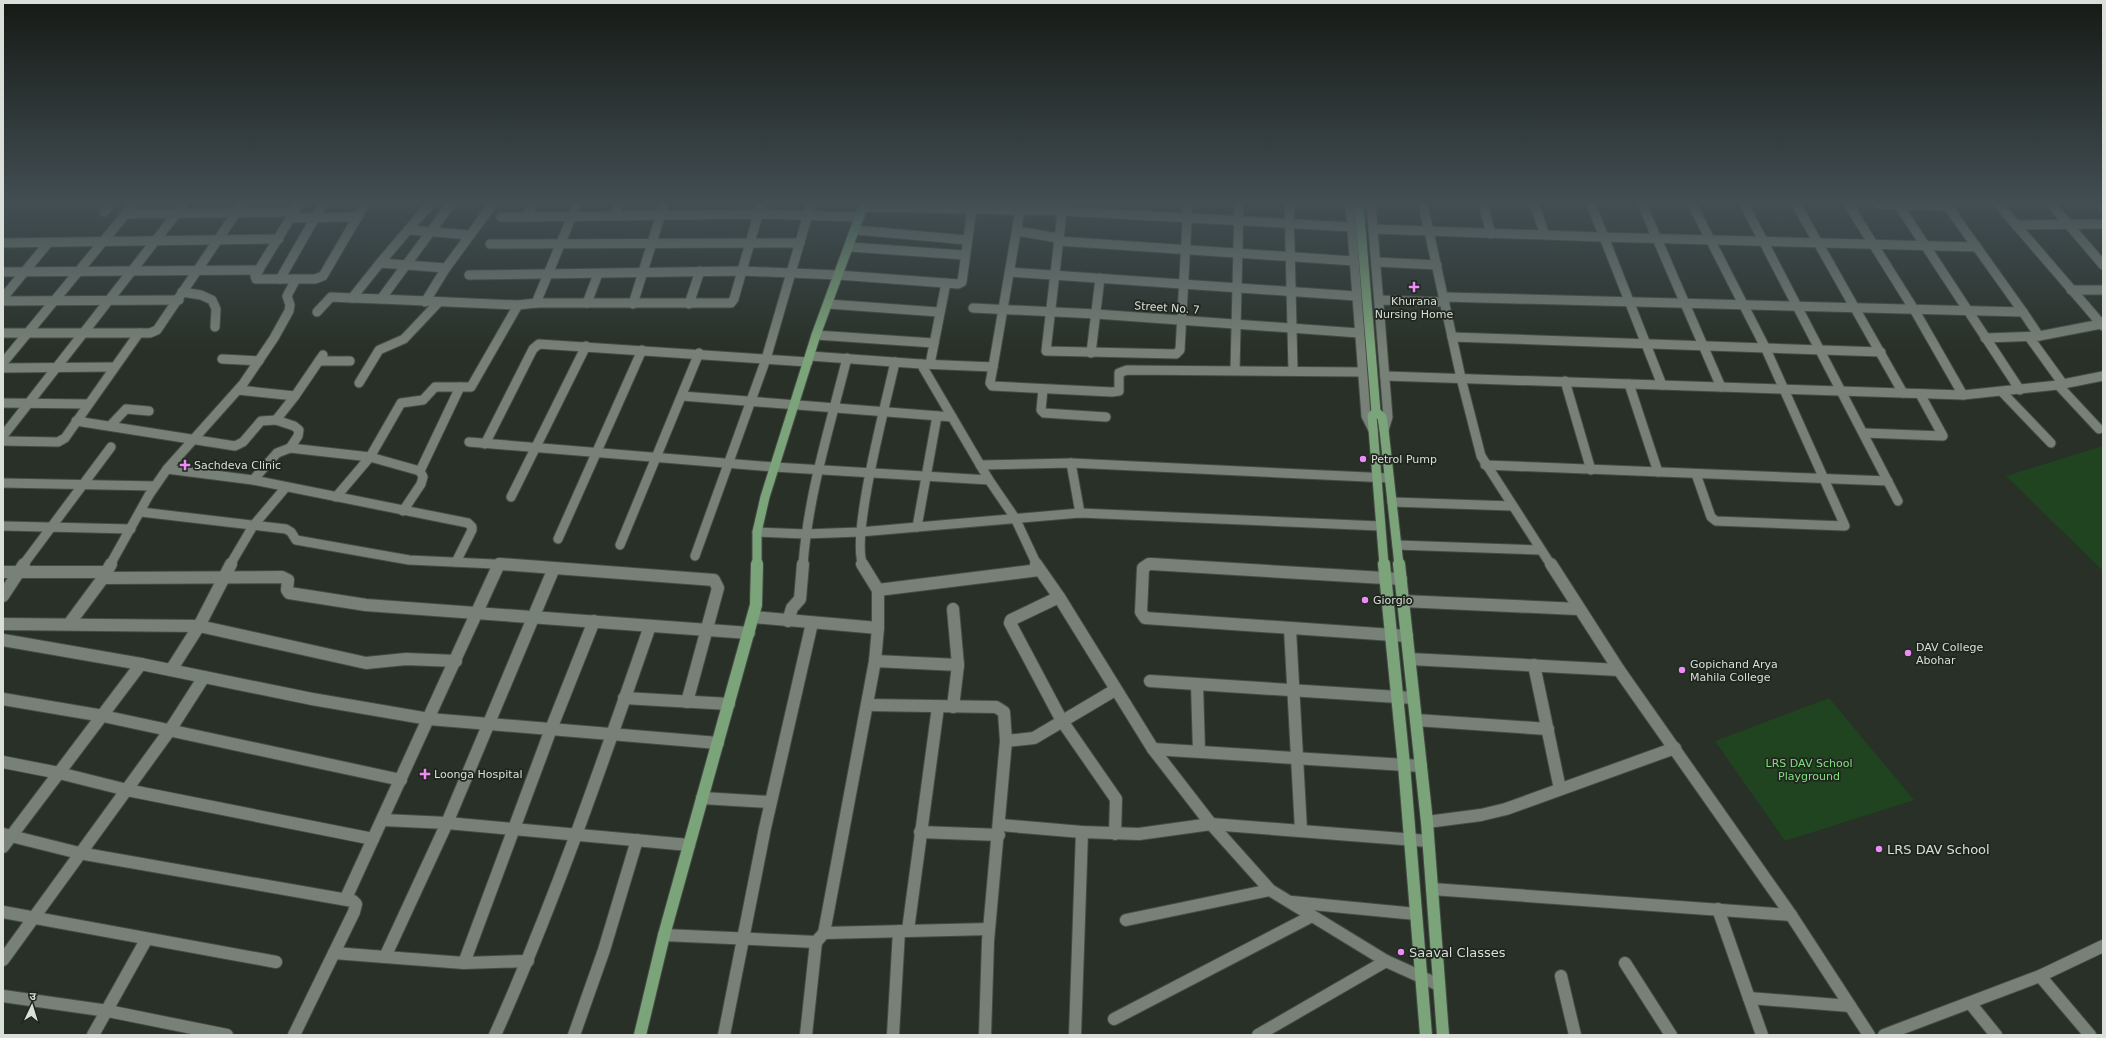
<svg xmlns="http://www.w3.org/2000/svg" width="2106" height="1038" viewBox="0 0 2106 1038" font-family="'DejaVu Sans','Noto Sans Devanagari',sans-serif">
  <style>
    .green { fill: #20441f }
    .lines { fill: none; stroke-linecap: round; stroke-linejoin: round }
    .minor-far1-casing { stroke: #454c45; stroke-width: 11 }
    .minor-casing { stroke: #454c45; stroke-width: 14 }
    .major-far1-casing { stroke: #454c45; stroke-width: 11 }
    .major-casing { stroke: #454c45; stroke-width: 14 }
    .minor-far1 { stroke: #788177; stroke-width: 9 }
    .minor { stroke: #788177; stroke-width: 12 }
    .major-far1 { stroke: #7ca47a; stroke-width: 9 }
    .major { stroke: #7ca47a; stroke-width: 12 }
    .poi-dot { fill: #ed8cf9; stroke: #1f261e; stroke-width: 1.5 }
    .labels { text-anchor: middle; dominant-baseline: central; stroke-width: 3.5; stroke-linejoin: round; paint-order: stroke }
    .poi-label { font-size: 11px; fill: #dadfd9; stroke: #1f261e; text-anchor: start }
    .street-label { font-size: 11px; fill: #dadfd9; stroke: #1f261e }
    .park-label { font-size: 11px; fill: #84dd80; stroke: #1f261e }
    .near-poi-label { font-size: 13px; fill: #dadfd9; stroke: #1f261e; text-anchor: start }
  </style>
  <rect width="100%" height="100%" fill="#283028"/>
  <g class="green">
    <polygon points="2103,446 2103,571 2006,476"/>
    <polygon points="1829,698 1914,800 1785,841 1715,741"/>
  </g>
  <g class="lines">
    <defs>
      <g id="minor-far1">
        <polyline points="299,204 255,276 256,279 315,279 323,276 365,204"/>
        <polyline points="430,204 380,263 446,268"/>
        <polyline points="533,204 526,217 758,214 860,217"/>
        <polyline points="1063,204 1046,351 1176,354 1180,350 1188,204"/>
        <polyline points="1289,204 1293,370"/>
        <polyline points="1350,204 1366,416 1373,430"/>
        <polyline points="1371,204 1388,417 1384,430"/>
        <polyline points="1423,204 1461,378 1481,456 1551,565"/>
        <polyline points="1483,204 1491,234"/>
        <polyline points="1534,204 1545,235"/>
        <polyline points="1591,204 1662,385"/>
        <polyline points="1642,204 1721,387"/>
        <polyline points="1692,204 1765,347 1845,526 1716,521 1711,517 1696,474"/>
        <polyline points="1744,204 1898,501"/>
        <polyline points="1796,204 1903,393"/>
        <polyline points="1848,204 1915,311 1963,395"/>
        <polyline points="1878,204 1948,206"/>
        <polyline points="1898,204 2020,390"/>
        <polyline points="1998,204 2103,326"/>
        <polyline points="2051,204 2103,265"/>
        <polyline points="2101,204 2103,207"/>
        <polyline points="864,207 1062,211 1352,227"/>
        <polyline points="104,212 110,204"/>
        <polyline points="127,214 294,212"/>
        <polyline points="615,216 619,204"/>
        <polyline points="501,217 526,217"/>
        <polyline points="291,218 358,217"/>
        <polyline points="2016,225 2103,224"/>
        <polyline points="1373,229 1600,237 1977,247"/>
        <polyline points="409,230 470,235"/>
        <polyline points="856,230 967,240"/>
        <polyline points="1017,231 1058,238"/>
        <polyline points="1058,241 1354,261"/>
        <polyline points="3,243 279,239"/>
        <polyline points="490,244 800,243"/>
        <polyline points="850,247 964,255"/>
        <polyline points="1377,262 1437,265"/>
        <polyline points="380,263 352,298 381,299"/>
        <polyline points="3,272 259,270"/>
        <polyline points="1010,272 1356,296"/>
        <polyline points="469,275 742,271 838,275 958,284 962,282 972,209"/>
        <polyline points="280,279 323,204"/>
        <polyline points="2071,290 2103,290"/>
        <polyline points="182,292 201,295 212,300 216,309 215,327"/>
        <polyline points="1444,297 2023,312 1946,204"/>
        <polyline points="3,298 49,242"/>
        <polyline points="1380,300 1445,302"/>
        <polyline points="3,301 179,300"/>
        <polyline points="425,302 446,268 493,204"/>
        <polyline points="536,303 577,204"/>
        <polyline points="587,303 598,274"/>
        <polyline points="633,304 664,204"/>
        <polyline points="689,304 700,271"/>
        <polyline points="828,304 939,312"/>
        <polyline points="518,305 536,303 731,303 734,299 761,204"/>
        <polyline points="973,308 1096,314 1359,333"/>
        <polyline points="317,312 331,297 352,298"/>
        <polyline points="2023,312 2039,336"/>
        <polyline points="3,333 139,333"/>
        <polyline points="816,335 934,343"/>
        <polyline points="1452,337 1881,352"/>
        <polyline points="2029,337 2063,384"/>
        <polyline points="1985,338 2039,336 2101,324"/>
        <polyline points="1091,353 1100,278"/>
        <polyline points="810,356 921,364 989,480 1015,518 1037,565"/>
        <polyline points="222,359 259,361"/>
        <polyline points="319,361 350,361"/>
        <polyline points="3,363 134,204"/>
        <polyline points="921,364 993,367 1021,204"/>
        <polyline points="930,364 946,283"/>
        <polyline points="993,367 990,383 992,386 1112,392 1119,391 1119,373 1127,370 1362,372"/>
        <polyline points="3,368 114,367"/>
        <polyline points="1235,370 1239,204"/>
        <polyline points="1385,376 1963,395 2058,385 2103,376"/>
        <polyline points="1565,381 1591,470"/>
        <polyline points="359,383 379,350 404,339 438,303"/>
        <polyline points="1629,384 1658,472"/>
        <polyline points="2058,385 2099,429"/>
        <polyline points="1043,389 1041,410 1044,413 1106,417"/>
        <polyline points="238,390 295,396 323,355"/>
        <polyline points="2002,392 2051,443"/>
        <polyline points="295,396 276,420 294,426 299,430 298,436 290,448 370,457 420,471"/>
        <polyline points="682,396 952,417"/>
        <polyline points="3,403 88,404"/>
        <polyline points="76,421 235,446 243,442 261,421 276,420"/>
        <polyline points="110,426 126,409 149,411"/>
        <polyline points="1864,433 1943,436 1920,394"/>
        <polyline points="3,436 184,204"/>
        <polyline points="3,441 58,442 65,438 139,333 150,333 157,330 242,204"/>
        <polyline points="469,442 774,467 989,480"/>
        <polyline points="485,444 533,349 539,344 808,362"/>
        <polyline points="1071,463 1080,513"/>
        <polyline points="980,465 1071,463 1389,478"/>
        <polyline points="1485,465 1888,481"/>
        <polyline points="167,469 253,480 468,523 472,527 472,530 456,562"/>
        <polyline points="253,480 277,453 290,448"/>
        <polyline points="3,483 155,486"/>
        <polyline points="336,497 370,457 401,403 423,400 435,387 460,387"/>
        <polyline points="511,497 586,346"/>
        <polyline points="1392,502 1512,506"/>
        <polyline points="403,511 421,484 423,477 420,471 460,387 471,387 518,305 381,299 451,204"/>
        <polyline points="141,512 286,529 291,532 296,540 409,560 514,565"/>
        <polyline points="3,526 131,529"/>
        <polyline points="917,527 937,416"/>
        <polyline points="757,532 805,534 860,532 1080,513 1380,526"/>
        <polyline points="558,539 642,350"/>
        <polyline points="620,545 699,353"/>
        <polyline points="1397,545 1540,550"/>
        <polyline points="695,556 766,359 811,204"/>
        <polyline points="23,565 111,447"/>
        <polyline points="110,565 149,495 167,469 243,384 274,338 289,311 290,305 287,296 296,279"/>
        <polyline points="230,565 253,526 286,487"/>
        <path d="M803 565C808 495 830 426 847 358"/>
        <path d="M863 565C850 537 887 399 895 362"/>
        <polyline points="1147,565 1168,565"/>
      </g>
      <g id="minor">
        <polyline points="500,564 714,580 718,588 687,702"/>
        <polyline points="1036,564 1059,597 1153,749 1211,824 1270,890 1386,961 1439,985"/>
        <polyline points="1149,564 1143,568 1141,612 1145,618 1407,636"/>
        <polyline points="1151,564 1401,579"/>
        <polyline points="1551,564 1619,670 1791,915 1869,1035"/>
        <polyline points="3,572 106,572"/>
        <polyline points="103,578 282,577 288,580 287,590 289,593 366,605 749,633"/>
        <polyline points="878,590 1039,570"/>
        <polyline points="3,596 24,564"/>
        <polyline points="1059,597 1011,620 1010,623 1062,721 1116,799 1115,834"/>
        <polyline points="1403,601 1578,609"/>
        <polyline points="753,617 878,628"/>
        <polyline points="788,621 792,608 800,599 803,564"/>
        <polyline points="3,624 199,626 366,663 406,659 456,661"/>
        <polyline points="69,624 103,578 111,564"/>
        <polyline points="1290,629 1301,830"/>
        <polyline points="3,640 141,664 312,699 429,719 718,743"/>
        <polyline points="1410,659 1619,670"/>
        <polyline points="875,661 958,665 953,609"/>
        <polyline points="1534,665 1560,789"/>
        <polyline points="171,670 199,626 231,564"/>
        <polyline points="1150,681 1413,698"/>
        <polyline points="1197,685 1199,751"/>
        <polyline points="624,698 729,704"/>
        <polyline points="3,699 103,716 401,780"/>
        <polyline points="868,705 996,707 1004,712 1006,741 1034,738 1115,690"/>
        <polyline points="953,707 958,665"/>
        <polyline points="1416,720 1548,729"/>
        <polyline points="1153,749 1421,766"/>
        <polyline points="3,762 59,773 127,790 373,839"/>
        <polyline points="702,798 769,802"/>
        <polyline points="383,820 447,823 689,845"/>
        <polyline points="1427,822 1481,815 1506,809 1675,748"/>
        <polyline points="1000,825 1082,832 1139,834 1211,824 1428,841"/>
        <polyline points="920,832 999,835"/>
        <polyline points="3,834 79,853 353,901 356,904 354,912 294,1035"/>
        <polyline points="3,847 141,664"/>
        <polyline points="1432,889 1791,915"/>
        <polyline points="346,898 499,564"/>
        <polyline points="1292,902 1416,914"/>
        <polyline points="1718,909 1749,998"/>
        <polyline points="3,912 276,962"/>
        <polyline points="1126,920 1270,890"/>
        <polyline points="908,930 938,707"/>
        <polyline points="824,933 875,661 878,628 878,590 862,564"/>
        <polyline points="664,935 816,942 824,933 989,929"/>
        <polyline points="334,953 385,957"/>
        <polyline points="3,960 170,730 204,677"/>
        <polyline points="528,961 464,963 385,957 447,823 554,568"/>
        <polyline points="464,963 551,729 594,621"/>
        <polyline points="1625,963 1671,1035"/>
        <polyline points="1561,976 1575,1035"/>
        <polyline points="2040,976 2090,1035"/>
        <polyline points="3,996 108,1011 227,1035"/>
        <polyline points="1970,1003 1996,1035"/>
        <polyline points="1114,1019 1312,916"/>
        <polyline points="93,1035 146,940"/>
        <path d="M495 1035C555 901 602 764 650 626"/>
        <polyline points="574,1035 604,950 637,840"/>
        <polyline points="724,1035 765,828 812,623"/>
        <polyline points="806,1035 816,942"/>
        <polyline points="893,1035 899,931"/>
        <polyline points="985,1035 988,941 1006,741"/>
        <polyline points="1075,1035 1082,832"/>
        <polyline points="1258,1035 1386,961"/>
        <polyline points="1762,1035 1749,998 1850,1006"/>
        <polyline points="1884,1035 2040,976 2103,946"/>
      </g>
      <g id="major-far1">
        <polyline points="1359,204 1376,412 1382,417 1384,430 1399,565"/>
        <polyline points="1376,412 1372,416 1384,565"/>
        <polyline points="757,565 757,532 765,497 816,335 864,204"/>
      </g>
      <g id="major">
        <polyline points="1384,564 1404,765 1426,1035"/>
        <polyline points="1399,564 1427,822 1443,1035"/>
        <polyline points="640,1035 664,935 756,605 757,564"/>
      </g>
    </defs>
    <use href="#minor-far1" class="minor-far1-casing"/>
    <use href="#minor" class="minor-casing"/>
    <use href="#major-far1" class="major-far1-casing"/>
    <use href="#major" class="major-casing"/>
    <use href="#minor-far1" class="minor-far1"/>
    <use href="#minor" class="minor"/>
    <use href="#major-far1" class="major-far1"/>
    <use href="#major" class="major"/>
  </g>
  <linearGradient id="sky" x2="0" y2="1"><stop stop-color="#161a16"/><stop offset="0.58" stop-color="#424e53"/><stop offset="1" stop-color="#424e53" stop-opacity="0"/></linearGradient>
  <rect width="2106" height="350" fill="url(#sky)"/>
  <g class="poi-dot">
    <path d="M1412 281h4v4h4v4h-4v4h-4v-4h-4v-4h4z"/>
    <circle cx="1363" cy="459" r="4"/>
    <path d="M183 459h4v4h4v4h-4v4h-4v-4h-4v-4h4z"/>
    <circle cx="1365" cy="600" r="4"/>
    <circle cx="1908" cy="653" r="4"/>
    <circle cx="1682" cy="670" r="4"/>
    <path d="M423 768h4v4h4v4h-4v4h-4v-4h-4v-4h4z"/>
    <circle cx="1879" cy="849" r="4"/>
    <circle cx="1401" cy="952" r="4"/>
  </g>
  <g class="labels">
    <g class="poi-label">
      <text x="1414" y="301" text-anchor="middle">Khurana<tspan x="1414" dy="13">Nursing Home</tspan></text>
      <text x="1371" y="459">Petrol Pump</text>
      <text x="194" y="465">Sachdeva Clinic</text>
      <text x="1373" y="600">Giorgio</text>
      <text x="1916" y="647">DAV College<tspan x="1916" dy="13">Abohar</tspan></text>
      <text x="1690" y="664">Gopichand Arya<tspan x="1690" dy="13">Mahila College</tspan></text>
      <text x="434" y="774">Loonga Hospital</text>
    </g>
    <g class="street-label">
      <text transform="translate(1167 308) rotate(4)">Street No. 7</text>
    </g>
    <g class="park-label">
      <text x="1809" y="763">LRS DAV School<tspan x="1809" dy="13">Playground</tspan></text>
    </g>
    <g class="near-poi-label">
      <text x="1887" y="849">LRS DAV School</text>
      <text x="1409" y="952">Saaval Classes</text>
    </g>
  </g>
  <rect width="2106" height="1038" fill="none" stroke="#dadfd9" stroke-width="8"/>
  <g transform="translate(32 1006) rotate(4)" stroke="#1f261e" stroke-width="3" paint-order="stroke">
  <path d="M0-3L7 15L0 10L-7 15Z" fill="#dadfd9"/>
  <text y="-6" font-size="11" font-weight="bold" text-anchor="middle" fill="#dadfd9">उ</text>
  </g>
</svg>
